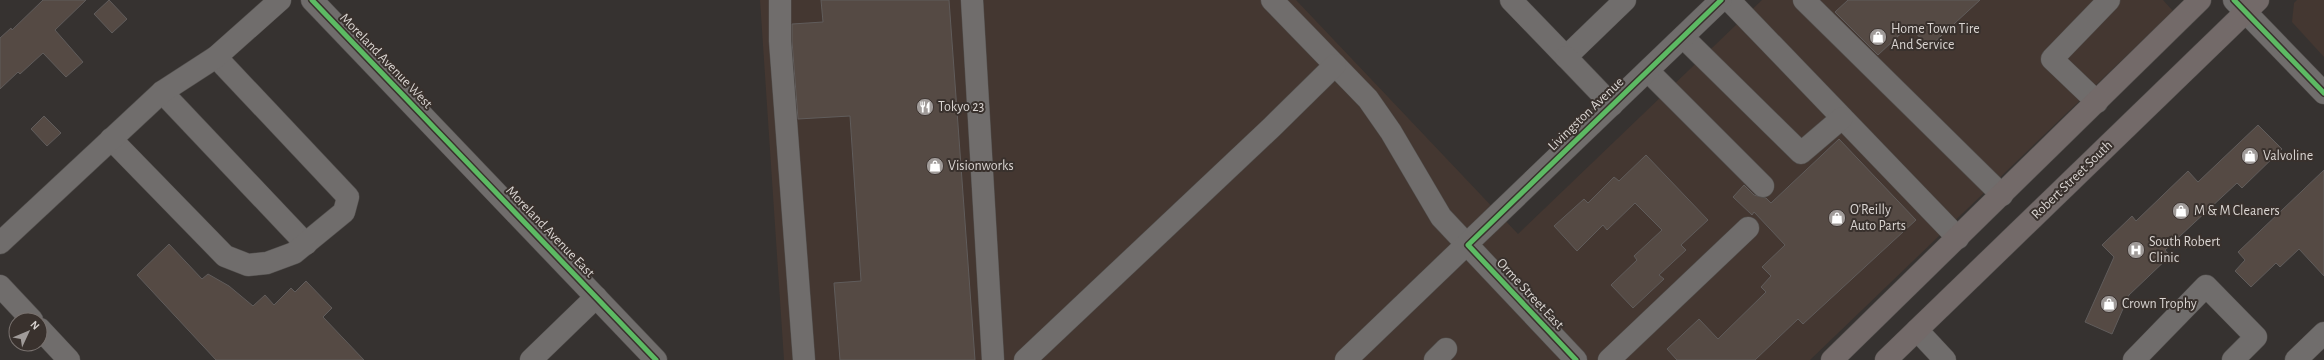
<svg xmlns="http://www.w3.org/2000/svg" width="2324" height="360" viewBox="0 0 2324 360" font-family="'Alegreya Sans',sans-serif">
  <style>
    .built { fill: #443731 }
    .building { fill: #554a44; stroke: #605c5b }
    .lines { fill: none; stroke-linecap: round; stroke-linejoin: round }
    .minor-casing { stroke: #524f4d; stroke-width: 23 }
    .major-casing { stroke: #524f4d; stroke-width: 23 }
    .minor { stroke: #706d6c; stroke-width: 22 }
    .major { stroke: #736a69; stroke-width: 22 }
    .cycleway-casing { stroke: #39312d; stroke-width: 8 }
    .cycleway { stroke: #5cba63; stroke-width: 5 }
    .labels { text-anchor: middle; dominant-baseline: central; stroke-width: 4; stroke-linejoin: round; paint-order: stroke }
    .poi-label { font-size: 14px; fill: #d9d4d1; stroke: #39312d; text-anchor: start }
    .street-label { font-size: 14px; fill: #d9d4d1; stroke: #39312d }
  </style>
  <rect width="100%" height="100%" fill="#363230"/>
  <g class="built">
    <polygon points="760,0 1296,0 1518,234 1762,0 2163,0 2173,11 1810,360 784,360"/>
    <polygon points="2297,0 2324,0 2324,57 2292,22 2294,3"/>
  </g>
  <g class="building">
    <polygon points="43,0 86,0 55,30 83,62 66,77 43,53 20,74 18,72 0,89 0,38 11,28 12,30"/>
    <polygon points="109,0 127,19 112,33 94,14"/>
    <polygon points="821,0 949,0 975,360 840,360 834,283 861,281 850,116 798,119 792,41 792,24 823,22"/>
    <polygon points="1848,0 1980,0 1929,47 1909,26 1878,55 1835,12"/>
    <polygon points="44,116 61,133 47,146 31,129"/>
    <polygon points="2258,125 2282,149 2242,188 2237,183 2165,250 2170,256 2129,295 2112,334 2085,322 2114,257 2102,245 2132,216 2136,221 2188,171 2198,182"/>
    <polygon points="1839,139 1916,220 1803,324 1798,319 1755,360 1677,360 1667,349 1699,319 1718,339 1766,292 1761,287 1771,276 1762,267 1785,245 1754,212 1752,215 1733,197 1744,185 1754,195 1766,198 1771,203"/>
    <polygon points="1646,155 1708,220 1681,245 1686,250 1659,275 1664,279 1633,308 1611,285 1637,260 1634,256 1662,230 1635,203 1607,230 1603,225 1577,251 1554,226 1584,199 1588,203 1614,177 1619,181"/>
    <polygon points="2324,170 2324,276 2299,249 2280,267 2276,263 2251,287 2235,271 2245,260 2238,252"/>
    <polygon points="169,244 202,279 208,274 229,286 253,306 265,295 274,305 291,288 295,292 306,281 332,308 323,317 364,360 216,360 137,275"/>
  </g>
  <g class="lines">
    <defs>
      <g id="minor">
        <polyline points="312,0 656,360"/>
        <polyline points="780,0 780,41 804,360"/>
        <polyline points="972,0 993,360"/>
        <polyline points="1272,0 1368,99 1391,132 1441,217 1576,360"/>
        <polyline points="1511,0 1566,57 1625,0"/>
        <polyline points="1729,0 1958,238"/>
        <polyline points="1804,0 2002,195"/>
        <polyline points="2234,0 2324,93"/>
        <polyline points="1683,37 1801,153 1842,118"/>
        <polyline points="1566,57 1612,105"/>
        <polyline points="1648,71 1763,186"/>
        <polyline points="162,92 306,244"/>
        <polyline points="2097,102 2052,59 2109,0"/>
        <polyline points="111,139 225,256 248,265 267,263 294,253 344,212 348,197 216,57"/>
        <polyline points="0,243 162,92 216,57 280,0"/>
        <polyline points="0,286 32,320"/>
        <polyline points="40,329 69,360"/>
        <polyline points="1917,330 1945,360"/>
        <polyline points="531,360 596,297"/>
        <polyline points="1025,360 1272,127 1335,65"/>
        <polyline points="1346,360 1721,0"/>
        <polyline points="1435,360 1446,349"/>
        <polyline points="1609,360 1748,228"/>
        <polyline points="2134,360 2206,286 2256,337 2233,360"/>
        <polyline points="2296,360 2324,333"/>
      </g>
      <g id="major">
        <polyline points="1832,360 2200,0"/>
        <polyline points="1886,360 2258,0"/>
      </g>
    </defs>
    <use href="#minor" class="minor-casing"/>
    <use href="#major" class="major-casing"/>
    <use href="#minor" class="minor"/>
    <use href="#major" class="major"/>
    <defs>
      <g id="cycleway">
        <polyline points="312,0 656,360"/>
        <polyline points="2234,0 2324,93"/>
        <polyline points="1576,360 1468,245 1721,0"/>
      </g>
    </defs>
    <use href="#cycleway" class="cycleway-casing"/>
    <use href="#cycleway" class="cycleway"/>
  </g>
  <defs>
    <symbol id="shop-disc" viewBox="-11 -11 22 22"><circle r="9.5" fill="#a09b99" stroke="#39312d"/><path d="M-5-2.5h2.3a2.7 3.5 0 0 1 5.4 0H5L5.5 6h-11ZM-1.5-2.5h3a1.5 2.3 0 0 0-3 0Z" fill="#fff"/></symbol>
    <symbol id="restaurant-disc" viewBox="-11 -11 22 22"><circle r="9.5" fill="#a09b99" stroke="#39312d"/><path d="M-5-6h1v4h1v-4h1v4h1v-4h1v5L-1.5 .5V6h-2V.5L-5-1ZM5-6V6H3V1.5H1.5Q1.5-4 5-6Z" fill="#fff"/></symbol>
    <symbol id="hospital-disc" viewBox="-11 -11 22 22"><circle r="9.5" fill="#a09b99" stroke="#39312d"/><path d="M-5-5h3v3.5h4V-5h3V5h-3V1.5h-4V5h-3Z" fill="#fff"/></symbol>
  </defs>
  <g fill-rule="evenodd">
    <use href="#shop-disc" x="1868" y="27" width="20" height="20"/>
    <use href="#restaurant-disc" x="915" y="97" width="20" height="20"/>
    <use href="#shop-disc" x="2240" y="146" width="20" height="20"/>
    <use href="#shop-disc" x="925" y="156" width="20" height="20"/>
    <use href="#shop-disc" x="2171" y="201" width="20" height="20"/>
    <use href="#shop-disc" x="1827" y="208" width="20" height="20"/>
    <use href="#hospital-disc" x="2126" y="240" width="20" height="20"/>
    <use href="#shop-disc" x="2099" y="294" width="20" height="20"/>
  </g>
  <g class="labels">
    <g class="poi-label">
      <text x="1891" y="29">Home Town Tire<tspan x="1891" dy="16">And Service</tspan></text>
      <text x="938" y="107">Tokyo 23</text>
      <text x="2263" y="156">Valvoline</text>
      <text x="948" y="166">Visionworks</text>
      <text x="1850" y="210">O'Reilly<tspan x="1850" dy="16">Auto Parts</tspan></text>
      <text x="2194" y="211">M &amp; M Cleaners</text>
      <text x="2149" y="242">South Robert<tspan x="2149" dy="16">Clinic</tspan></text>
      <text x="2122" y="304">Crown Trophy</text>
    </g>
    <g class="street-label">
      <text transform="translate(386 61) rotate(46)">Moreland Avenue West</text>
      <text transform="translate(1586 114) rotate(-44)">Livingston Avenue</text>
      <text transform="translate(2072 180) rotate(-44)">Robert Street South</text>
      <text transform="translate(550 232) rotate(46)">Moreland Avenue East</text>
      <text transform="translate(1530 294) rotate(47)">Orme Street East</text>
    </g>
  </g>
  <g transform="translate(28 332) rotate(46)"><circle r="19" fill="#39312d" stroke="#79726f"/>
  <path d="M0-3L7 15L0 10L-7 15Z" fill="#a09b99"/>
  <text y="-6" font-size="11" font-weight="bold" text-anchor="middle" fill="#d9d4d1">N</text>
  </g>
</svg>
